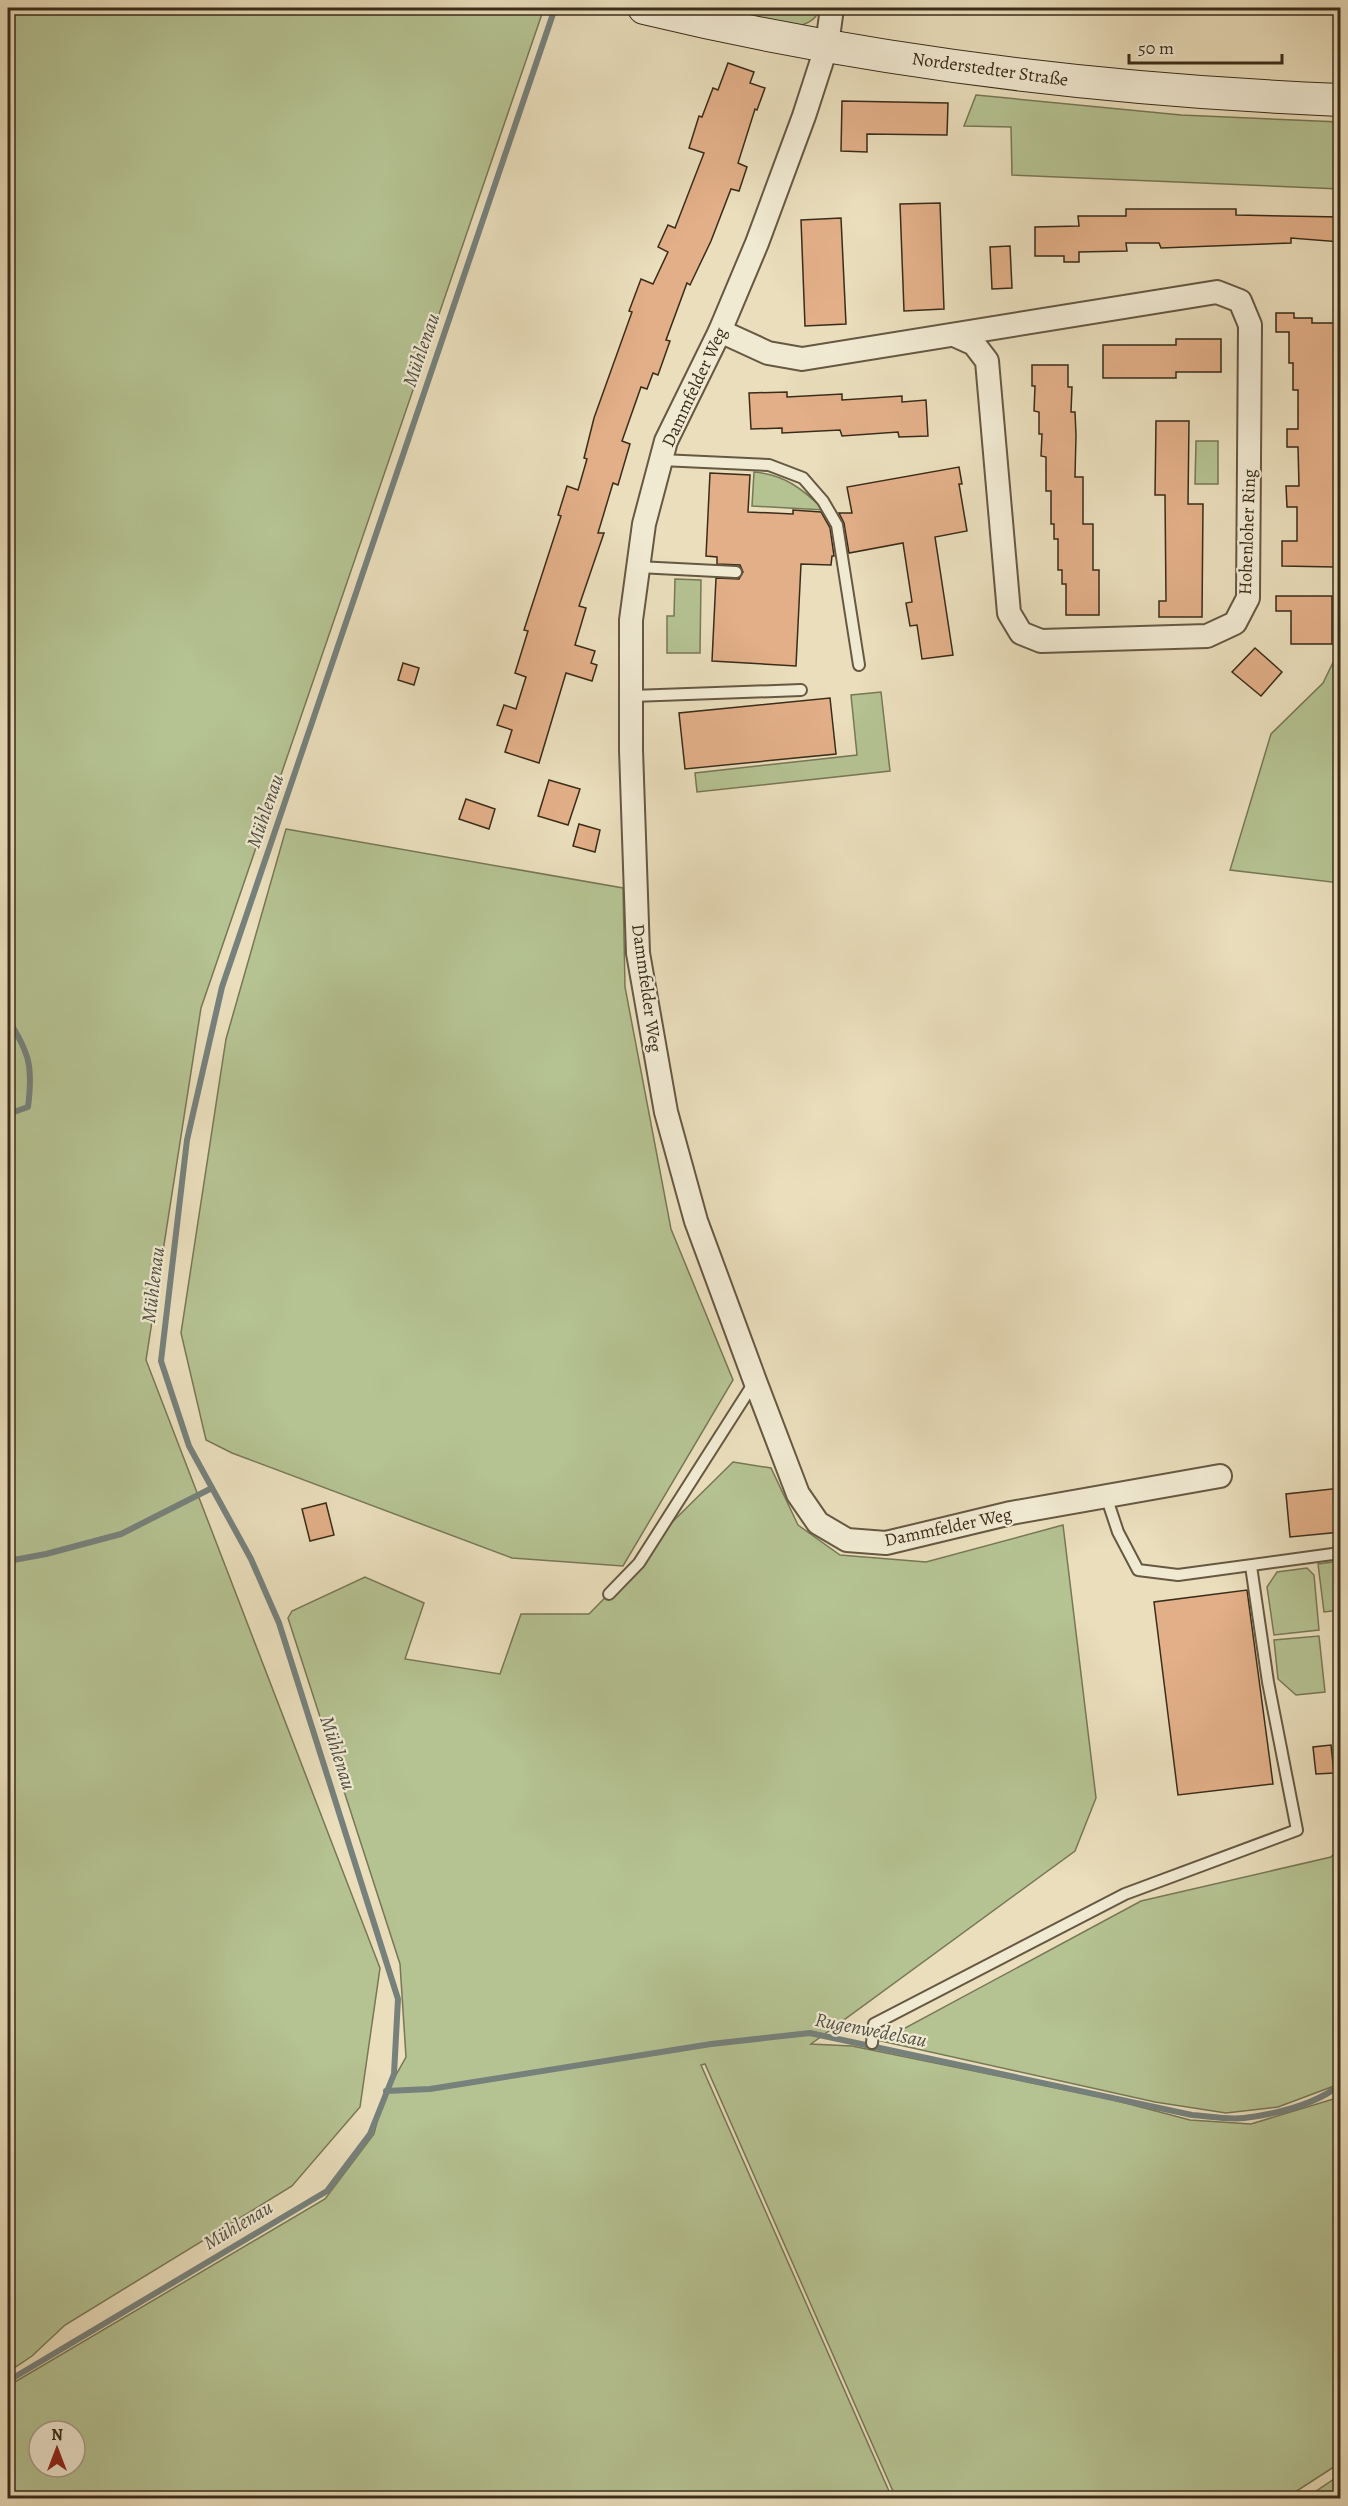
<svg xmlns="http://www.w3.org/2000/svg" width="1348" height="2506" viewBox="0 0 1348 2506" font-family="Alegreya,serif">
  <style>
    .green { fill: #b5c292; stroke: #787756; stroke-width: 1.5; fill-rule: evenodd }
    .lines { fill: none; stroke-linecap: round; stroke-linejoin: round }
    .stream { stroke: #76817c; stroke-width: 6 }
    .building { fill: #e2af88; stroke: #3a2c1a; stroke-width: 1.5 }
    .lane-casing { stroke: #665842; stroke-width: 14 }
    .street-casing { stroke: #665842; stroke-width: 26 }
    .secondary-casing { stroke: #3a2c1a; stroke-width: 34 }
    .lane { stroke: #f1ead3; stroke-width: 10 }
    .street { stroke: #f1ead3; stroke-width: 22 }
    .secondary { stroke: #f1ead3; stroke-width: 32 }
    .labels { text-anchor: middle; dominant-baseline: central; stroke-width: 4.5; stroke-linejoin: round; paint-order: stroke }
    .street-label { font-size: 18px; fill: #3a2c1a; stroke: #f1ead3 }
    .water-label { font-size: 20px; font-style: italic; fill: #534f43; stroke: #f1ead3 }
  </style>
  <rect width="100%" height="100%" fill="#eadebc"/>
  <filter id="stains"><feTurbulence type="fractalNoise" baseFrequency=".00333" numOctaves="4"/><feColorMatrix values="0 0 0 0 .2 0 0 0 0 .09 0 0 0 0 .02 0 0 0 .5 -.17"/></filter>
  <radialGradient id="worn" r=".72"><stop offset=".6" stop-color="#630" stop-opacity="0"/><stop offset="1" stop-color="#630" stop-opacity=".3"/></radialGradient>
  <g class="green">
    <polygon points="8,8 544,8 201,1008 146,1360 380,1968 360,2107 292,2186 65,2325 32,2356 8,2372"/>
    <path d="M688 8H820C816 22 804 25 790 28Z"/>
    <polygon points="976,95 1181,115 1340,122 1340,189 1012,175 1011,127 964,126"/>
    <polygon points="1196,441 1218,441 1218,484 1195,484"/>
    <path d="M754 472C785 475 803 489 824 510L752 506Z"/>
    <polygon points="675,579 701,580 700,653 667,653 667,616 674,616"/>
    <polygon points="1340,648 1340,883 1230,870 1271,734 1323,683"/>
    <polygon points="881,692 890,771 697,792 695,773 857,755 851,695"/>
    <polygon points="286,829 623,888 625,987 671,1229 733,1380 623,1566 512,1558 232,1453 206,1440 181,1333 226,1039"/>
    <path d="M733 1462 771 1468 798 1525 840 1555 926 1562 1063 1525 1096 1798 1075 1851 811 2044 852 2046 1110 2099 1190 2120 1251 2124 1340 2097V2463L1286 2498H896L705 2064 701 2065 892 2498H8V2386L325 2199 374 2134 383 2098 406 2057 400 1964 288 1618 292 1611 365 1577 424 1603 405 1659 500 1674 521 1614H589L639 1563 653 1541ZM39 2431H75V2467H39Z"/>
    <polygon points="1340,1561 1340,1610 1324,1612 1318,1564"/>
    <polygon points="1307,1568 1314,1575 1319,1630 1274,1635 1267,1587 1277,1572"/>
    <polygon points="1319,1636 1325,1692 1296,1695 1278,1679 1274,1640"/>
    <polygon points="1340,1847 1340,2081 1334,2086 1278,2107 1226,2113 1155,2102 881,2041 1141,1901 1331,1857"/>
    <polygon points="1340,2475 1340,2498 1306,2498"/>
  </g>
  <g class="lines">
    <g class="stream">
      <path d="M8 1019C30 1054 33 1067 28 1107L8 1114"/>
      <polyline points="8,1561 46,1554 121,1534 212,1488"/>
      <path d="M386 2091 430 2089 711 2044 810 2033 1192 2115C1208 2116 1227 2120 1244 2118 1276 2114 1314 2105 1340 2085"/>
      <polyline points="8,2381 327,2191 370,2134 394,2074 398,1999 279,1623 251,1559 189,1446 161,1361 187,1140 222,987 555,8"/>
    </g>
  </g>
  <g class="building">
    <polygon points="728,63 754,72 750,83 765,88 757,110 755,109 738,163 747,167 739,191 731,189 711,241 690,285 687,283 666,340 670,341 658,375 653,373 647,389 641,387 622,441 630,444 618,485 613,483 598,533 604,533 579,606 586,608 575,645 595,651 591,663 597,665 592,681 566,673 539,763 505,752 512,730 497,725 504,705 516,709 526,677 515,673 528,631 524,630 561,516 558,515 567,486 578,490 587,459 584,458 594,418 632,312 629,311 641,279 653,284 668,252 658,247 668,225 675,228 704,153 689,148 699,116 702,117 713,88 718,90"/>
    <polygon points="842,101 948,103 947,135 867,134 867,152 841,151"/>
    <polygon points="940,203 944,309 904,311 900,204"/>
    <polygon points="1126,209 1236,209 1236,215 1341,217 1341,242 1291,238 1291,243 1161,248 1159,243 1126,243 1127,251 1079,252 1079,262 1064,262 1064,256 1035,256 1035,227 1079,226 1078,216 1126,216"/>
    <polygon points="841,218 846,324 805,326 801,220"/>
    <polygon points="1010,246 1012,288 992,289 990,247"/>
    <polygon points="1276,313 1294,313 1294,318 1312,318 1312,323 1341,323 1339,527 1334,527 1334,567 1282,566 1282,541 1297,541 1297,507 1287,507 1286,486 1299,486 1298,447 1287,447 1287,429 1298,429 1298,390 1293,390 1293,363 1289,363 1289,332 1276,332"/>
    <polygon points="1176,339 1221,339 1221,372 1176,372 1176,378 1103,378 1103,345 1176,345"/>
    <polygon points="1032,365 1068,365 1068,387 1072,387 1071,412 1075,412 1076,435 1075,477 1083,477 1083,524 1093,524 1093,570 1099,570 1099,615 1066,615 1066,584 1062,584 1062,570 1058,570 1058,539 1054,539 1054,524 1051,524 1051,491 1046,491 1046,457 1041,456 1042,434 1039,434 1039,412 1034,411 1035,386 1032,386"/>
    <polygon points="787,392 787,397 842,394 842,400 902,396 902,402 926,400 928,436 899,437 898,432 842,436 840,430 782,433 782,428 751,429 749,393"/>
    <polygon points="1156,421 1189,421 1188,504 1203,504 1202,617 1159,617 1159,601 1166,601 1165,495 1155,495"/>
    <polygon points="959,467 962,484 959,484 967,531 935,537 953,655 922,659 917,625 910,626 906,603 912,602 903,543 849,553 844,523 839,513 852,513 847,487"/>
    <polygon points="710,473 750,475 748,512 793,514 793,510 821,512 830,528 834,556 832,556 831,565 801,564 796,666 712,661 716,578 739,579 743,572 740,565 717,564 717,557 706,556"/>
    <polygon points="1276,596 1332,596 1332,644 1291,644 1291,611 1276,611"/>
    <polygon points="1255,648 1282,672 1261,696 1232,672"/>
    <polygon points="403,663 419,668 414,685 398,680"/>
    <polygon points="830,698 836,754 685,769 679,713"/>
    <polygon points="549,780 580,789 568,825 538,816"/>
    <polygon points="466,799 495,809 489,829 459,819"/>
    <polygon points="579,824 600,830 595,852 573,846"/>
    <polygon points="1341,1488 1341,1532 1290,1537 1286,1494"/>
    <polygon points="326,1503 334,1535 310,1541 302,1509"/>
    <polygon points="1247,1590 1273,1784 1178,1795 1154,1602"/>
    <polygon points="1331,1745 1334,1773 1316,1774 1313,1747"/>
  </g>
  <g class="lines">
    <defs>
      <g id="lane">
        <polyline points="661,460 769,465 803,478 823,501 837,525 859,665"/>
        <polyline points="638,567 736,572"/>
        <polyline points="632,696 801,690"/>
        <polyline points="1106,1496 1118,1532 1138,1570 1178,1575 1340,1553"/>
        <polyline points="609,1594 639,1563 755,1381"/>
        <polyline points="872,2043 874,2024 1125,1894 1297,1830 1268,1682 1251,1566"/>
      </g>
      <g id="street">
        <polyline points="832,8 827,45 804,116 757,243 720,331 666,441 644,524 631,620 631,750 638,953 666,1112 696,1221 755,1381 798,1494 818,1523 847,1540 886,1543 1011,1513 1220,1476"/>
        <polyline points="720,331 768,353 802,359 1217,292 1240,301 1250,325 1248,598 1235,623 1207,636 1041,641 1021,633 1009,613 987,361 974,344 954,335"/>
      </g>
      <path id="secondary" d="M644 8C872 63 1107 90 1340 100"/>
    </defs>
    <use href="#lane" class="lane-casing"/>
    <use href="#street" class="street-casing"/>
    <use href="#secondary" class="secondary-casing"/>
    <use href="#lane" class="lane"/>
    <use href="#street" class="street"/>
    <use href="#secondary" class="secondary"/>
  </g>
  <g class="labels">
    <g class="street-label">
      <text transform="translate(990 69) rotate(8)">Norderstedter Straße</text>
      <text transform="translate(694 387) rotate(-65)">Dammfelder Weg</text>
      <text transform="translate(1247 532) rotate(-88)">Hohenloher Ring</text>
      <text transform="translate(647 988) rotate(82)">Dammfelder Weg</text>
      <text transform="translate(948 1527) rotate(-12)">Dammfelder Weg</text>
    </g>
    <g class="water-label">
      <text transform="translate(421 350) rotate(-71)">Mühlenau</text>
      <text transform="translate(265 811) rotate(-71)">Mühlenau</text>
      <text transform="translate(153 1285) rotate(-83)">Mühlenau</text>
      <text transform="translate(338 1753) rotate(72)">Mühlenau</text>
      <text transform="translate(871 2030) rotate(11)">Rugenwedelsau</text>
      <text transform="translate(238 2225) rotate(-31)">Mühlenau</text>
    </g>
  </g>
  <rect width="1348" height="2506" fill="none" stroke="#eadebc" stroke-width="30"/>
  <rect x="9" y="9" width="1330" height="2488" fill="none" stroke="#3a2c1a" stroke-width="3"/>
  <rect x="15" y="15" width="1318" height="2476" fill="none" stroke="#3a2c1a" stroke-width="1.5"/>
  <g transform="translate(57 2449)"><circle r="28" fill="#f1ead3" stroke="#a89e89" stroke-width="1.5"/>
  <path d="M0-4.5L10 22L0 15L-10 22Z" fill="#8f2418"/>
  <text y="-9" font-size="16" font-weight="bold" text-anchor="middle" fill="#3a2c1a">N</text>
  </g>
  <path d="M1129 54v9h153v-9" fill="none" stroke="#3a2c1a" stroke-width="3"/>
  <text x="1138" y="54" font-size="18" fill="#3a2c1a" stroke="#f1ead3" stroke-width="4.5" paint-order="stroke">50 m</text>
  <rect width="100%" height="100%" filter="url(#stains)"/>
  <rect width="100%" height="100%" fill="url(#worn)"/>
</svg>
